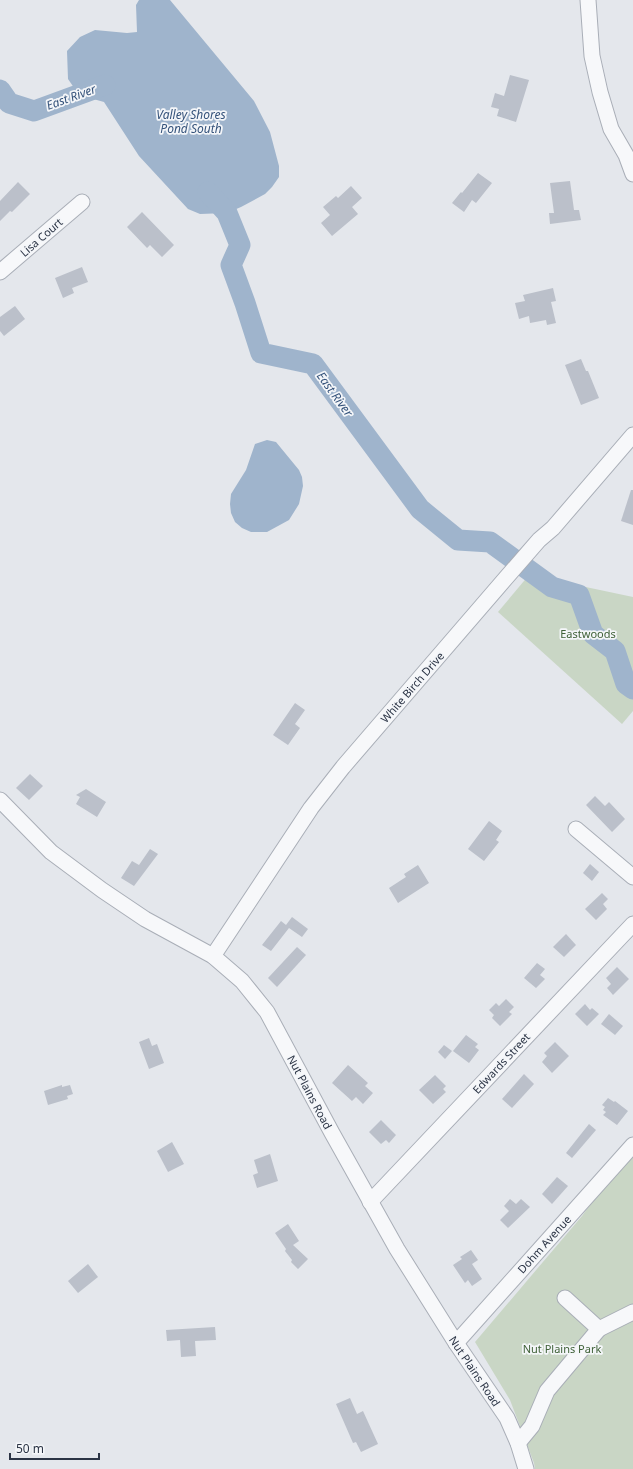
<svg xmlns="http://www.w3.org/2000/svg" width="633" height="1469" viewBox="0 0 633 1469" font-family="'Noto Sans',sans-serif">
  <style>
    .green { fill: #c9d6c5 }
    .water { fill: #9fb4cc }
    .lines { fill: none; stroke-linecap: round; stroke-linejoin: round }
    .river { stroke: #9fb4cc; stroke-width: 21 }
    .building { fill: #bbc0ca }
    .minor-casing { stroke: #a9aeb7; stroke-width: 17 }
    .minor { stroke: #f7f8fa; stroke-width: 15 }
    .labels { text-anchor: middle; dominant-baseline: central; stroke-width: 3.5; stroke-linejoin: round; paint-order: stroke }
    .street-label { font-size: 11px; fill: #2b3445; stroke: #f4f6f9 }
    .park-label { font-size: 11px; fill: #3f6138; stroke: #f4f6f9 }
    .water-label { font-size: 12px; font-style: italic; fill: #34527a; stroke: #f4f6f9 }
  </style>
  <rect width="100%" height="100%" fill="#e4e7ec"/>
  <g class="green">
    <polygon points="529,575 633,597 633,711 622,724 498,612"/>
    <polygon points="633,1152 633,1469 535,1469 534,1463 510,1400 475,1342 582,1216 620,1163"/>
  </g>
  <g class="water">
    <polygon points="139,0 170,0 254,101 270,132 279,166 279,177 272,187 265,194 241,207 227,213 200,214 188,209 139,156 104,102 79,95 68,79 67,51 80,37 95,30 127,33 137,32 136,5"/>
    <polygon points="267,440 276,442 299,470 302,477 303,486 299,504 289,520 267,532 251,532 242,528 235,522 231,513 230,504 231,494 246,470 255,444"/>
  </g>
  <g class="lines">
    <g class="river">
      <polyline points="0,90 9,103 34,111 105,85"/>
      <polyline points="208,192 227,213 240,245 231,265 245,303 261,353 313,364 420,509 458,540 490,542 552,587 579,595 593,634 615,651 626,684 633,689"/>
    </g>
  </g>
  <g class="building">
    <polygon points="510,75 529,80 516,122 497,116 499,109 491,107 495,93 504,96"/>
    <polygon points="478,173 492,183 476,203 472,200 464,212 452,203 461,192 462,193"/>
    <polygon points="570,181 574,210 579,210 581,220 550,224 549,213 554,213 550,183"/>
    <polygon points="18,182 30,194 12,212 10,211 0,221 0,201"/>
    <polygon points="351,186 362,198 352,207 358,214 332,236 321,223 330,215 323,207 336,196 338,198"/>
    <polygon points="142,212 174,245 162,257 150,245 147,248 127,227"/>
    <polygon points="82,267 88,282 72,288 74,293 63,298 55,278"/>
    <polygon points="553,288 556,301 551,302 556,323 547,325 546,320 530,323 529,316 519,319 515,303 525,301 523,295"/>
    <polygon points="15,306 25,319 4,336 0,331 0,317"/>
    <polygon points="581,359 586,371 588,371 599,398 581,405 565,365"/>
    <polygon points="631,490 633,490 633,525 621,521"/>
    <polygon points="295,703 305,710 295,724 300,728 288,745 273,735"/>
    <polygon points="30,774 43,786 29,800 16,788"/>
    <polygon points="86,789 106,802 97,817 76,804 80,797 76,795"/>
    <polygon points="595,796 605,806 609,802 625,819 612,832 586,805"/>
    <polygon points="489,821 502,831 496,840 499,842 484,861 468,849"/>
    <polygon points="150,849 158,854 134,886 121,878 132,861 139,865"/>
    <polygon points="590,864 599,872 592,881 583,873"/>
    <polygon points="418,865 429,883 398,903 389,888 406,877 404,874"/>
    <polygon points="602,893 608,899 603,904 607,909 596,920 585,909"/>
    <polygon points="292,917 308,929 302,937 289,928 271,951 262,945 281,921 286,925"/>
    <polygon points="566,934 576,945 564,957 553,947"/>
    <polygon points="297,947 306,955 277,987 268,978"/>
    <polygon points="537,963 545,969 540,975 545,979 536,988 524,978"/>
    <polygon points="617,967 629,979 613,995 607,988 611,984 606,978"/>
    <polygon points="506,999 514,1007 509,1012 512,1014 500,1026 492,1018 494,1015 489,1010 496,1003 499,1006"/>
    <polygon points="585,1004 590,1010 592,1008 599,1014 587,1026 575,1014"/>
    <polygon points="609,1014 623,1026 615,1035 601,1024"/>
    <polygon points="466,1035 478,1044 475,1047 479,1050 469,1063 453,1051"/>
    <polygon points="149,1038 152,1046 157,1044 164,1063 149,1069 139,1042"/>
    <polygon points="555,1042 569,1056 552,1073 542,1062 547,1056 544,1053"/>
    <polygon points="444,1045 452,1051 445,1059 438,1052"/>
    <polygon points="348,1065 368,1083 365,1086 373,1093 363,1104 356,1097 352,1101 332,1083"/>
    <polygon points="524,1074 534,1084 512,1108 502,1099"/>
    <polygon points="435,1075 446,1086 443,1089 446,1092 433,1104 419,1090"/>
    <polygon points="62,1085 62,1087 70,1085 73,1094 67,1096 68,1099 48,1105 44,1091"/>
    <polygon points="608,1098 614,1102 615,1101 628,1111 617,1125 603,1115 606,1112 603,1110 605,1107 602,1105"/>
    <polygon points="381,1120 396,1135 389,1143 386,1140 381,1144 369,1132"/>
    <polygon points="589,1124 596,1130 572,1158 566,1153"/>
    <polygon points="172,1142 184,1164 168,1172 157,1151"/>
    <polygon points="270,1154 278,1181 257,1188 253,1175 258,1173 254,1160"/>
    <polygon points="557,1177 568,1186 552,1204 542,1194"/>
    <polygon points="510,1199 516,1204 521,1199 530,1207 508,1228 500,1220 509,1211 504,1206"/>
    <polygon points="288,1224 299,1241 293,1245 308,1259 298,1269 291,1262 292,1260 285,1251 286,1249 275,1233"/>
    <polygon points="471,1250 478,1260 472,1264 482,1279 472,1286 468,1280 465,1283 453,1265 462,1259 460,1257"/>
    <polygon points="88,1264 98,1277 78,1293 68,1281"/>
    <polygon points="215,1327 216,1340 195,1341 196,1356 181,1357 180,1340 167,1341 166,1330"/>
    <polygon points="350,1398 357,1414 363,1411 378,1444 361,1452 356,1442 353,1443 336,1404"/>
  </g>
  <g class="lines">
    <defs>
      <g id="minor">
        <polyline points="588,0 592,56 600,92 611,129 626,155 633,174"/>
        <polyline points="0,272 82,202"/>
        <polyline points="0,800 51,852 102,890 145,919 213,956 242,981 267,1012 332,1133 397,1249 456,1343 507,1418 518,1443 526,1469"/>
        <polyline points="576,829 633,877"/>
        <polyline points="213,956 311,808 343,767 505,579 539,540 553,528 633,435"/>
        <polyline points="370,1202 633,924"/>
        <polyline points="599,1329 633,1312"/>
        <polyline points="456,1343 633,1145"/>
        <polyline points="518,1443 532,1426 547,1391 599,1329 565,1298"/>
      </g>
    </defs>
    <use href="#minor" class="minor-casing"/>
    <use href="#minor" class="minor"/>
  </g>
  <g class="labels">
    <g class="street-label">
      <text transform="translate(41 237) rotate(-41)">Lisa Court</text>
      <text transform="translate(412 687) rotate(-49)">White Birch Drive</text>
      <text transform="translate(501 1063) rotate(-47)">Edwards Street</text>
      <text transform="translate(310 1092) rotate(62)">Nut Plains Road</text>
      <text transform="translate(544 1244) rotate(-48)">Dohm Avenue</text>
      <text transform="translate(475 1371) rotate(56)">Nut Plains Road</text>
    </g>
    <g class="park-label">
      <text x="588" y="633">Eastwoods</text>
      <text x="562" y="1348">Nut Plains Park</text>
    </g>
    <g class="water-label">
      <text transform="translate(71 97) rotate(-20)">East River</text>
      <text x="191" y="114">Valley Shores<tspan x="191" dy="14">Pond South</tspan></text>
      <text transform="translate(335 394) rotate(54)">East River</text>
    </g>
  </g>
  <path d="M10 1453v6h89v-6" fill="none" stroke="#2b3445" stroke-width="2"/>
  <text x="16" y="1453" font-size="12" fill="#2b3445" stroke="#f4f6f9" stroke-width="3" paint-order="stroke">50 m</text>
</svg>
